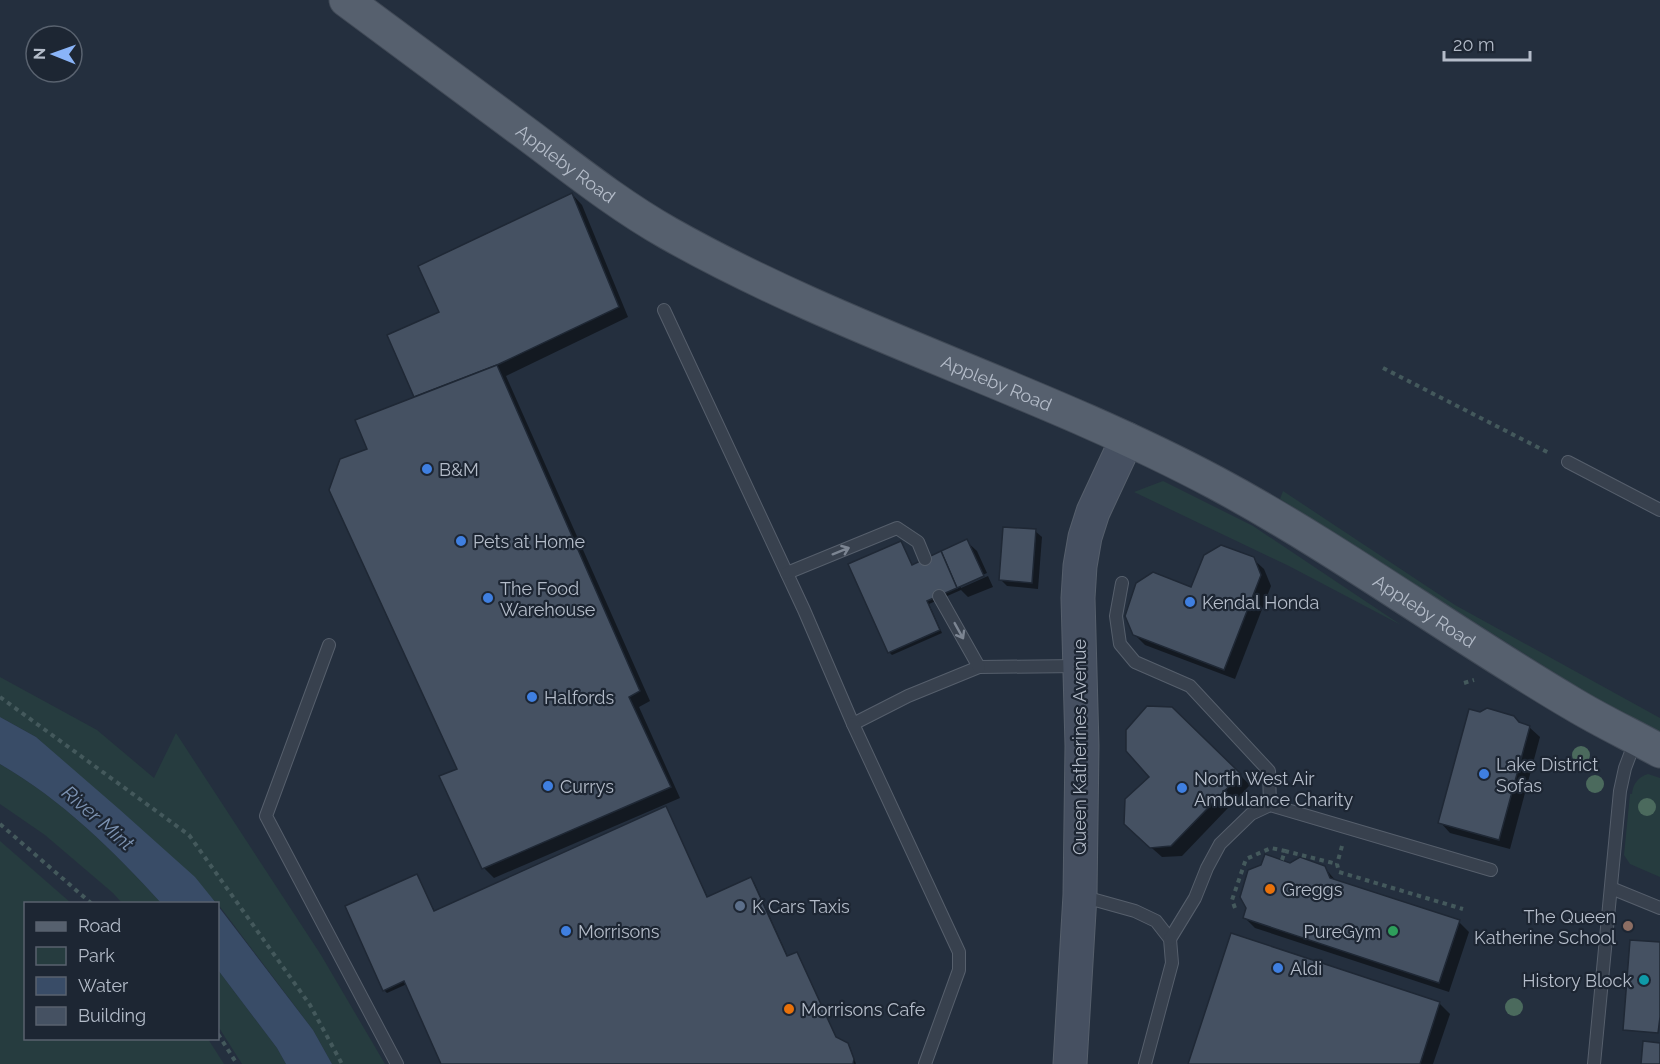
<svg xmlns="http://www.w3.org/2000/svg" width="1660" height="1064" viewBox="0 0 1660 1064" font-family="Raleway,sans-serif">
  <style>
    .green { fill: #263c3f }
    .water { fill: #394c67 }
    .shadow { fill: #0007 }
    .building { fill: #455162; stroke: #1f2835; stroke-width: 1.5 }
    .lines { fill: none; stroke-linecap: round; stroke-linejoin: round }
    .lane-casing { stroke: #565f6c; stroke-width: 14 }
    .secondary-casing { stroke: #565f6c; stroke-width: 35 }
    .primary-casing { stroke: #414a57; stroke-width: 35 }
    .path { stroke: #44595c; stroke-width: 4; stroke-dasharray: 4.5 4.5; stroke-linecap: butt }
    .lane { stroke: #38414e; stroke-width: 12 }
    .secondary { stroke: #465061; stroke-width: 33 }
    .primary { stroke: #56606e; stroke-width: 33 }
    .tree { fill: #4b6a5d }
    .oneway { stroke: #7c8592 }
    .shop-dot { fill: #3f7fe0; stroke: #1d2633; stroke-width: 2 }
    .food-dot { fill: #e8710a; stroke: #1d2633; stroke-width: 2 }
    .service-dot { fill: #5c6f8a; stroke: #1d2633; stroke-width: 2 }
    .education-dot { fill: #8d6e63; stroke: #1d2633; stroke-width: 2 }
    .leisure-dot { fill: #2e9e5b; stroke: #1d2633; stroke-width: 2 }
    .culture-dot { fill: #0f9aa8; stroke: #1d2633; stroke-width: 2 }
    .labels { text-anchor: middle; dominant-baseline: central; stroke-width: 4.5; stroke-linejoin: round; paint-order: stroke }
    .street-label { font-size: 18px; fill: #b4bcc9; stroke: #1d2633 }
    .poi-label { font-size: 18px; fill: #b4bcc9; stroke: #1d2633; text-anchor: start }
    .water-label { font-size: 20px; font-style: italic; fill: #7c92b1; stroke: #1d2633 }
  </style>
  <rect width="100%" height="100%" fill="#242f3e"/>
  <g class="green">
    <polygon points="1163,481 1253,526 1401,625 1289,566 1134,492"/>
    <polygon points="1283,491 1455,605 1660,718 1660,736 1610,708 1280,499"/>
    <polygon points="0,677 97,730 154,778 176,733 321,955 385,1064 332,1064 313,1030 218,904 36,737 0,717"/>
    <path d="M0 764C62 800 114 851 161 903H122L113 893 45 835 0 804Z"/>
    <path d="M1648 774 1660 778V877L1630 864 1624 855 1630 794H1632C1633 784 1638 777 1648 774Z"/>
    <polygon points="0,841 71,903 26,904 26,1038 208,1039 224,1064 0,1064"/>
    <polygon points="218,970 277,1048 286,1064 242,1064 218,1026"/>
  </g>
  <g class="water">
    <path d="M0 717 36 737 119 809 195 877 216 903H161C114 851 62 800 0 764Z"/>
    <polygon points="218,906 313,1030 332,1064 286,1064 277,1048 218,970"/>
  </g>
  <g class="shadow">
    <polygon points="572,194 582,205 628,317 506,376 650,701 639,707 680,798 494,878 484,868 459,770 369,449 416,398 389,336 441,313"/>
    <polygon points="1035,531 1042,537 1038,589 1007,586 1001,580"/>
    <polygon points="966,541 977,551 987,573 961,584 961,588 988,576 993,587 968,597 961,590 929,604 942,633 892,655 889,652 900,542 913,566"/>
    <polygon points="1253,559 1264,569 1271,586 1235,679 1145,645 1134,634 1192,589"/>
    <polygon points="1171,708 1250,785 1182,856 1162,857 1136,834"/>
    <polygon points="1520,724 1529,727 1540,737 1510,849 1450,833 1440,822"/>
    <polygon points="665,808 708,898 751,879 754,882 788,957 796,953 799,956 837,1040 850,1047 856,1064 443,1064 407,984 387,993 384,990 417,876 435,912"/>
    <polygon points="1290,864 1324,867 1336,881 1459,922 1469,932 1449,992 1255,928 1245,918"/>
    <polygon points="1232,935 1440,1004 1450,1014 1433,1064 1190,1064"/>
  </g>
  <g class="building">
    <polygon points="572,193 619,307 497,365 414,397 387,335 439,312 418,266"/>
    <polygon points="497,365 640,691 629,697 671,787 482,869 439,776 457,769 329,490 340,459 367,449 355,420"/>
    <polygon points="1003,527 1036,529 1032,583 999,580"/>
    <polygon points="967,539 984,576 957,588 941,551"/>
    <polygon points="901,541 912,565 941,551 957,588 927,601 940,630 888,653 848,564"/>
    <polygon points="1221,545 1254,557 1261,575 1224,670 1133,635 1125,616 1136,583 1153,572 1191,587 1204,555"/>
    <polygon points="1147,706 1172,707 1241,774 1171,846 1150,848 1124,824 1125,799 1149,777 1126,751 1126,730"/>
    <polygon points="1487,708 1514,716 1519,722 1530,726 1499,840 1438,823 1469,709 1480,712"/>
    <polygon points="666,806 707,897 751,877 787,956 797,952 836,1037 848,1043 854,1059 853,1064 441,1064 404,981 383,991 345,906 417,874 434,911"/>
    <polygon points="1265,854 1290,863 1300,857 1325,866 1330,878 1460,920 1439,983 1243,918 1246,908 1240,897 1248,870 1261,865"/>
    <polygon points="1231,933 1440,1002 1420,1064 1188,1064"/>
    <polygon points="1630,940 1660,942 1660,1017 1658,1033 1623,1030"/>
    <polygon points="1643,1041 1660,1043 1660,1064 1641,1064"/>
  </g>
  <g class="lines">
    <defs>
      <g id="lane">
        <polyline points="664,310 804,610 853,724 908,696 979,667 1079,666"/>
        <polyline points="1568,462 1660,510"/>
        <polyline points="787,573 897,528 918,542 925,559"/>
        <polyline points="1122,583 1116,616 1120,644 1135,662 1190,686 1269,771 1270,805"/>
        <polyline points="939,596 979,667"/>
        <polyline points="329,645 266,816 397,1064"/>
        <polyline points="853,724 959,952 959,970 925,1064"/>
        <polyline points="1611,888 1660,908"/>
        <polyline points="1081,896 1135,911 1156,921 1170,939 1172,963 1145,1064"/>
        <polyline points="1170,939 1195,898 1207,868 1220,844 1251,814 1270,805 1491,870"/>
        <polyline points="1594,1064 1620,791 1625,768 1636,739"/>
      </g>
      <polyline id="secondary" points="1070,1064 1080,895 1082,746 1078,598 1080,566 1085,537 1093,512 1127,439"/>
      <g id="primary">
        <path id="s1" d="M346 0C406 44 465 88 524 132 571 167 617 204 668 233 843 332 1038 388 1216 483 1339 549 1452 633 1573 704 1601 721 1631 735 1660 751"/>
      </g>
    </defs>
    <use href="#lane" class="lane-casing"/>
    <use href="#secondary" class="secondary-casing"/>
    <use href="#primary" class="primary-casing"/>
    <g class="path">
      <polyline points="1383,368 1551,454"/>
      <polyline points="1464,683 1474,680"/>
      <polyline points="0,697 189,835 310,1005 342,1064"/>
      <polyline points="0,824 92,904"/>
      <polyline points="1342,846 1337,864 1339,872 1463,909"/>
      <polyline points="1282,860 1285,851 1337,864"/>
      <polyline points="1235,908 1232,900 1246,859 1271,848 1285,851"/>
      <polyline points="218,1034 237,1064"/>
    </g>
    <use href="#lane" class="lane"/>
    <use href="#secondary" class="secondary"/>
    <use href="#primary" class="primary"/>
  </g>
  <g class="tree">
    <circle cx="1581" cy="755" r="9"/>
    <circle cx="1595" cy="784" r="9"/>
    <circle cx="1647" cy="807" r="9"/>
    <circle cx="1514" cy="1007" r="9"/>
  </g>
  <defs><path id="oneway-shaft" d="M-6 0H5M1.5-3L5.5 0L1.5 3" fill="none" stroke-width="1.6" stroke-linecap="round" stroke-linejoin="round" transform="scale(1.5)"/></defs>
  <g class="oneway">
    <use href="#oneway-shaft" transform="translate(841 551) rotate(-22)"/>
    <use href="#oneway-shaft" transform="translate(959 631) rotate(61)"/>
  </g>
  <g class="shop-dot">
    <circle cx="427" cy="469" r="6"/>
    <circle cx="461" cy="541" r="6"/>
    <circle cx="488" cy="598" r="6"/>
    <circle cx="1190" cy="602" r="6"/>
    <circle cx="532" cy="697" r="6"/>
    <circle cx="1484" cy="774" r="6"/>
    <circle cx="548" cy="786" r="6"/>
    <circle cx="1182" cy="788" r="6"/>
    <circle cx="566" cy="931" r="6"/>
    <circle cx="1278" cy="968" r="6"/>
  </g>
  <g class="food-dot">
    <circle cx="1270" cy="889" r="6"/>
    <circle cx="789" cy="1009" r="6"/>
  </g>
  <circle class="service-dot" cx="740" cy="906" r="6"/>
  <circle class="education-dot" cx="1628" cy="926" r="6"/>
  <circle class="leisure-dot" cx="1393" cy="931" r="6"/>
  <circle class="culture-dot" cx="1644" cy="980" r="6"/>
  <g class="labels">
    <g class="street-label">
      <text stroke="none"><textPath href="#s1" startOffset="274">Appleby Road</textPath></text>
      <text stroke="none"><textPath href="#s1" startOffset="759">Appleby Road</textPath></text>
      <text stroke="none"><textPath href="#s1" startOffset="1245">Appleby Road</textPath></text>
      <text transform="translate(1079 747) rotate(-90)">Queen Katherines Avenue</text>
    </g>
    <g class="poi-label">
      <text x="439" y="469">B&amp;M</text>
      <text x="473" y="541">Pets at Home</text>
      <text x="500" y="588">The Food<tspan x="500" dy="21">Warehouse</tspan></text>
      <text x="1202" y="602">Kendal Honda</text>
      <text x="544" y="697">Halfords</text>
      <text x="1496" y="764">Lake District<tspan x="1496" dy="21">Sofas</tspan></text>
      <text x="1194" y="778">North West Air<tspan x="1194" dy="21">Ambulance Charity</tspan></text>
      <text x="560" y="786">Currys</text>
      <text x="1282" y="889">Greggs</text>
      <text x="752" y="906">K Cars Taxis</text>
      <text x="1616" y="916" text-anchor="end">The Queen<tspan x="1616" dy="21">Katherine School</tspan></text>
      <text x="578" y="931">Morrisons</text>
      <text x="1381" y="931" text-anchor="end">PureGym</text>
      <text x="1290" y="968">Aldi</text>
      <text x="1632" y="980" text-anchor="end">History Block</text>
      <text x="801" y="1009">Morrisons Cafe</text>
    </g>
    <g class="water-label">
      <text transform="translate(98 818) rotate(41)">River Mint</text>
    </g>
  </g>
  <rect x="24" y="902" width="195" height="138" fill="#1d2633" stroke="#59626f" stroke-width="1.5"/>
  <rect x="36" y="922" width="30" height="9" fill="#56606e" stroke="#59626f" stroke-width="1.5"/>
  <text x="78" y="932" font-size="18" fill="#b4bcc9">Road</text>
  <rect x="36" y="947" width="30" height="18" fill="#263c3f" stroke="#59626f" stroke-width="1.5"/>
  <text x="78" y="962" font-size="18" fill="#b4bcc9">Park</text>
  <rect x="36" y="977" width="30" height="18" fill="#394c67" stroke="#59626f" stroke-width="1.5"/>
  <text x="78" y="992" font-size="18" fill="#b4bcc9">Water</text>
  <rect x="36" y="1007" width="30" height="18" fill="#455162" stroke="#59626f" stroke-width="1.5"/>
  <text x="78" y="1022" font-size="18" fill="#b4bcc9">Building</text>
  <g transform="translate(54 54) rotate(271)"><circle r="28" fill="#1d2633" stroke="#59626f" stroke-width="1.5"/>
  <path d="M0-4.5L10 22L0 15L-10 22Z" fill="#8ab4f8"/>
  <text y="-9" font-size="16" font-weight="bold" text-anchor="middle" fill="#b4bcc9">N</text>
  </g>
  <path d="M1444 51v9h86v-9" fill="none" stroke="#b4bcc9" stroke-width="3"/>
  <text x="1453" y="51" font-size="18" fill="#b4bcc9" stroke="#1d2633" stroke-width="4.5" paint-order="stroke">20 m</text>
</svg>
